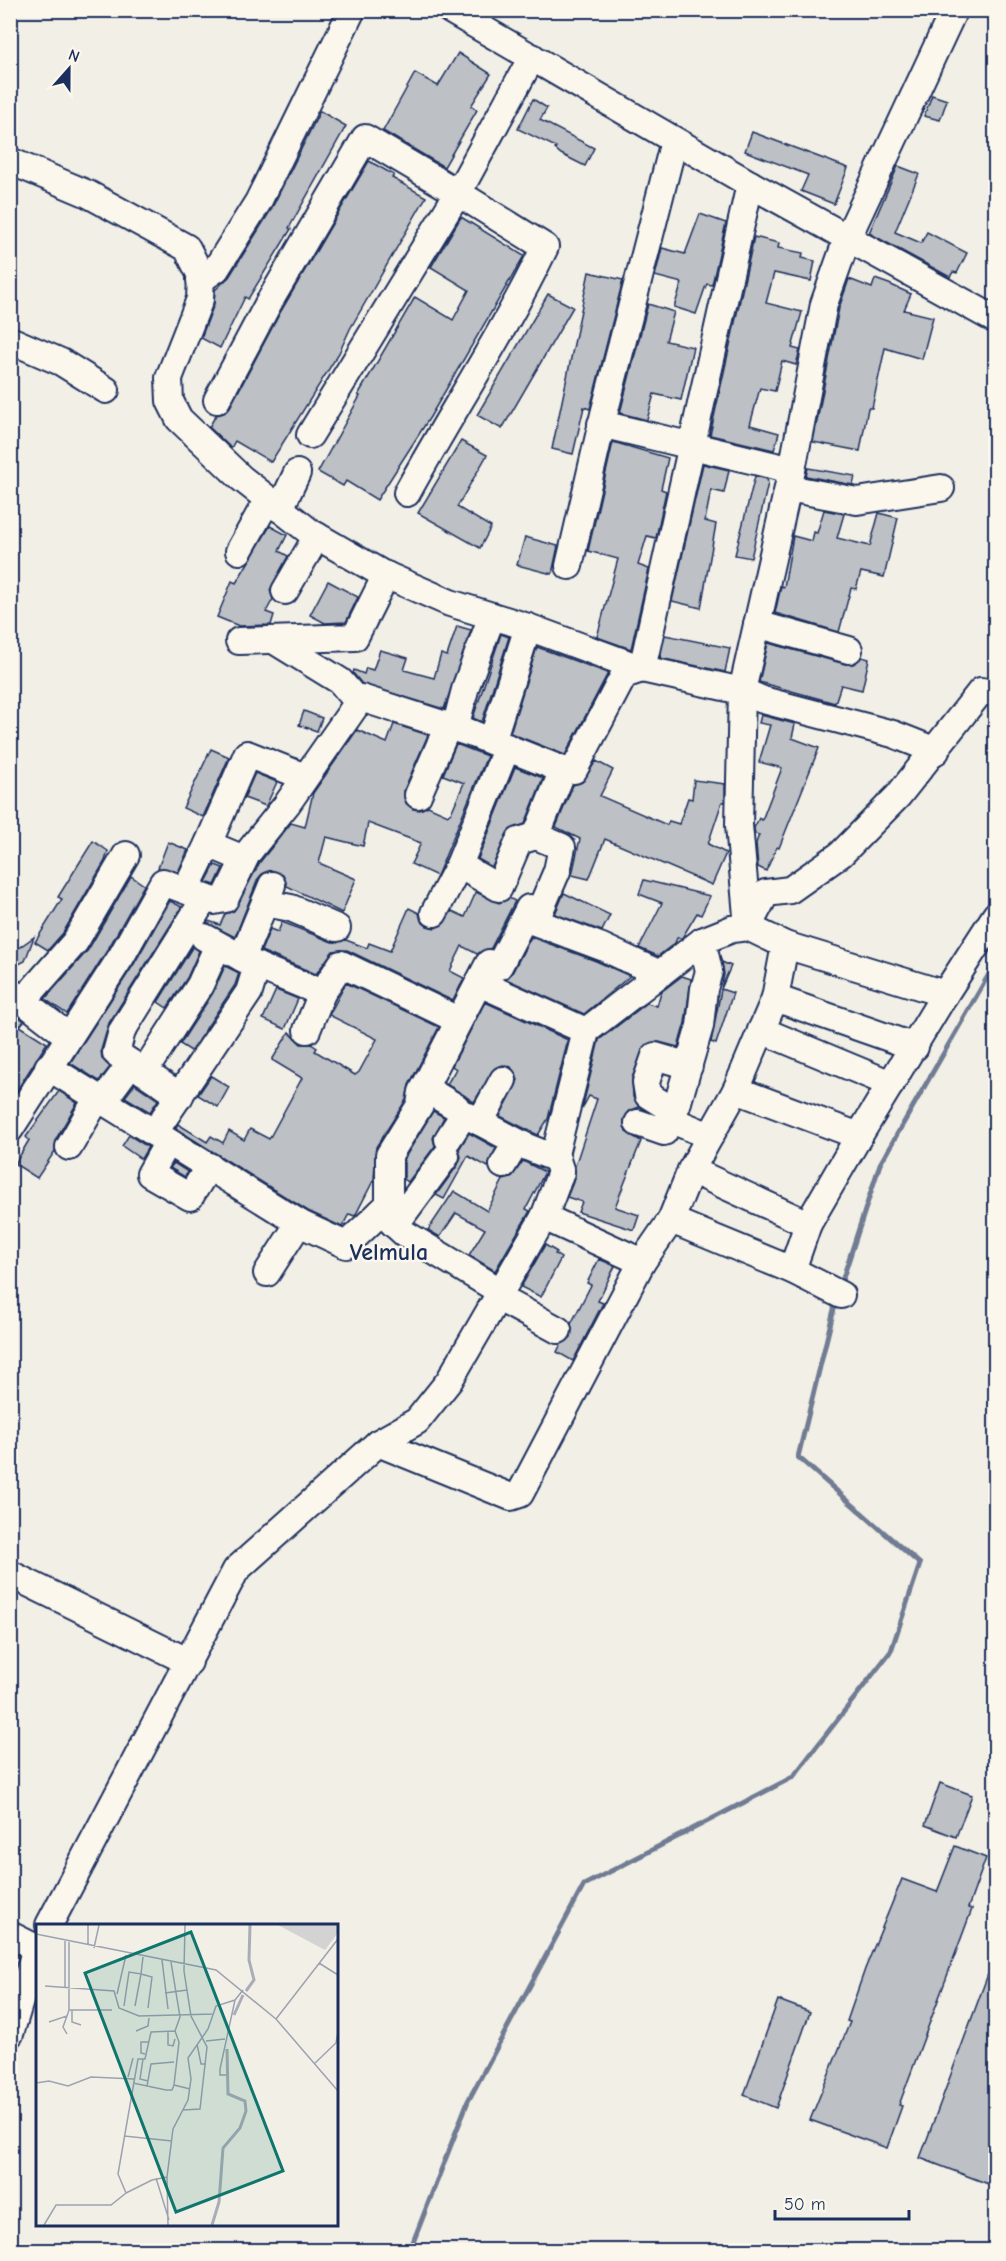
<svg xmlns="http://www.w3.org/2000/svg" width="1006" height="2261" viewBox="0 0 1006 2261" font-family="'Comic Neue',sans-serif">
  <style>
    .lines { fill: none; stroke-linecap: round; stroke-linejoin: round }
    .stream { stroke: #707b93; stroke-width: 5 }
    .building { fill: #bdc0c4; stroke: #1b2f5e; stroke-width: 1.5 }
    .minor-casing { stroke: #1b2f5e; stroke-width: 30 }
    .minor { stroke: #fbf7ec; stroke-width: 26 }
    .labels { text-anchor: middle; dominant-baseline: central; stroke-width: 5; stroke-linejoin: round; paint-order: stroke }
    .quarter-label { font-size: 24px; font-weight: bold; fill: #1b2f5e; stroke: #fbf7ec }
    .inset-river { fill: none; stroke: #a9adb7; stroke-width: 3 }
    .inset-road { fill: none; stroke: #9ca2b0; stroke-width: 1.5 }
    .view { fill: #0f766e; fill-opacity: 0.15; stroke: #0f766e; stroke-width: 3 }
    .inset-edge { fill: none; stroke: #1b2f5e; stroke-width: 3 }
  </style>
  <rect width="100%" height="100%" fill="#f2efe6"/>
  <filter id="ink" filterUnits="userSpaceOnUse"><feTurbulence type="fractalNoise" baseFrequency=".0167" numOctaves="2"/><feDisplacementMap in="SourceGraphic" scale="12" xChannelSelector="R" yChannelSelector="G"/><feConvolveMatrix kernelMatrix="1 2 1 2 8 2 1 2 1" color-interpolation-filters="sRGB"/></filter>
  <g filter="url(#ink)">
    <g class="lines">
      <g class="stream">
        <polyline points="840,1287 880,1164 996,962"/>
        <polyline points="410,2250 468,2101 584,1885 793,1777 891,1651 920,1564 798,1457 836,1301"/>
      </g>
    </g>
    <g class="building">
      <polygon points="458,53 491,74 471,106 477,110 444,167 383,131 415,73 438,86"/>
      <polygon points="932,95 947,100 940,120 924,116"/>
      <polygon points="533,99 547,108 540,120 594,148 585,166 561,154 555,149 556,147 518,129"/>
      <polygon points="320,111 346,126 289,228 291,229 248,299 245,297 220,348 201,338 214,304 215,290 229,277 271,210"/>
      <polygon points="752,132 848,168 834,204 801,191 808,175 745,151"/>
      <polygon points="369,161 394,175 392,178 426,197 350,329 339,353 271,462 235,441 231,448 209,427 216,415 224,413 230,407 281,311"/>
      <polygon points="898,166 919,174 895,232 921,243 927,232 967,253 957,273 953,272 950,277 869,233"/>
      <polygon points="700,214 726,223 712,285 707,284 705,288 696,314 674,307 682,283 655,276 662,248 685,254"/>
      <polygon points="461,217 524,256 430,417 377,500 346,481 343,486 318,472 360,396 358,395 415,297 453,320 469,290 431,267"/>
      <polygon points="754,237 779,243 778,248 803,253 802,258 815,261 811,281 774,273 766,303 802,312 792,348 800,350 796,365 782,361 775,391 760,388 750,425 779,433 774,450 710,435"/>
      <polygon points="589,272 623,280 590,409 584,407 573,454 552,449"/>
      <polygon points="849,279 872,288 875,279 889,284 911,294 904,310 933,317 922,359 885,348 872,408 868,408 860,451 813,442 839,308"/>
      <polygon points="548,294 573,307 502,429 477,415"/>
      <polygon points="648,304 674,312 666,341 693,347 681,400 654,394 647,420 620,413"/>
      <polygon points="461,441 487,455 457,507 491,527 480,548 418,513"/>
      <polygon points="613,442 668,458 661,489 666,491 656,538 647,536 638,565 649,569 631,649 597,637 618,559 588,551"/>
      <polygon points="703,464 729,470 724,493 711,490 705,521 716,524 701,608 672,601"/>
      <polygon points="808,468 855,476 853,485 806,476"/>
      <polygon points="755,476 767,479 768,483 751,558 735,555"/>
      <polygon points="824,510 844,514 837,538 870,546 879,513 898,518 884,577 861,572 856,589 851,588 839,632 775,613 781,586 784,587 793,536 812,541 814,532 817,533"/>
      <polygon points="270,526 287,535 279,551 288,556 270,590 273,599 266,612 274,615 271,625 239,626 217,617 232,581 236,583"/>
      <polygon points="525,537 558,546 552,574 517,565"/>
      <polygon points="328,581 358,597 346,622 325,623 310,615"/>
      <polygon points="457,626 471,630 444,709 362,684 353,673 354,670 364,674 366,668 373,670 380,650 408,658 404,670 434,678 441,654 447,656"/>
      <polygon points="501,634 509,637 482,722 473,718"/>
      <polygon points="665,635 730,648 725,672 660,658"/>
      <polygon points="768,643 845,664 853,664 862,657 869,659 862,690 841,685 835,703 759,682"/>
      <polygon points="537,647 608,673 565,755 510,733"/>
      <polygon points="304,711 322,718 317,731 299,725"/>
      <polygon points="761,715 795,724 792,738 819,748 779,848 777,847 766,871 758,867 756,843 759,835 755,834 754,828 759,818 762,820 782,768 759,762 770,725 759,723"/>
      <polygon points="394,724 428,735 404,790 406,803 413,809 420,810 428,806 448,815 451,813 464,783 443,775 456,744 487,756 437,876 411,864 421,843 368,823 363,846 326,837 319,863 356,879 342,913 287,886 283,875 271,870 263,873 258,879 235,937 207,923 209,921 220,925 225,914 234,911 260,862 291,823 305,827 313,793 357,730 387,743"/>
      <polygon points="211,749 229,757 203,817 183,808"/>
      <polygon points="596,761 613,770 600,796 667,825 669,821 679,824 688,798 692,799 694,780 725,784 725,802 722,802 708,844 726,853 712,885 605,839 589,879 572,875 580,839 556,827 573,785 582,782"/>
      <polygon points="515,767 543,778 525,824 509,830 492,867 478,859"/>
      <polygon points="255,773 277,782 266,806 244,798"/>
      <polygon points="93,841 108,851 105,861 63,933 48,950 35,942 62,899 58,897"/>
      <polygon points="168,842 188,850 178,872 158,868"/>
      <polygon points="215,865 223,868 215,885 206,882"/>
      <polygon points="131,876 144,885 108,949 67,1014 45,999 88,950"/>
      <polygon points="644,880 710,896 701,915 697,913 682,938 677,938 675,943 658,956 639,948 662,903 639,894"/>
      <polygon points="476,892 499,903 509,898 515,901 491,948 477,954 462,946 450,971 464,978 453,1001 347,950 333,951 316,974 261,951 270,929 278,932 282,922 332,942 346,940 367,948 369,943 390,951 409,908 419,913 421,921 427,926 435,928 442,925 452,911 465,917"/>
      <polygon points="564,893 610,915 602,931 555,914"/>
      <polygon points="170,901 182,907 109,1023 101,1050 102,1059 110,1067 99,1081 70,1063 134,964"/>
      <polygon points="34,937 25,961 19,964 10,958 10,954"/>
      <polygon points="531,937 596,961 630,976 584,1014 506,979 512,973"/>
      <polygon points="193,946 199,951 187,978 167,1008 158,1002"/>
      <polygon points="722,962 731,966 721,989 733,993 716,1044 711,1042 724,974"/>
      <polygon points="225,966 239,973 235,985 191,1051 180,1044 213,993"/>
      <polygon points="682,976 691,979 685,1023 678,1047 659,1042 645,1045 632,1078 633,1097 639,1107 629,1111 624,1119 626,1132 641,1141 615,1207 639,1215 634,1230 578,1212 582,1202 567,1197 575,1177 575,1166 597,1099 589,1096 582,1109 599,1040 647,1003 657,1006 661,992"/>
      <polygon points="346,983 439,1027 409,1085 406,1100 376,1147 374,1179 355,1216 349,1214 342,1227 308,1211 175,1128 178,1124 207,1142 211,1136 223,1143 229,1131 244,1140 250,1129 269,1139 302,1078 272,1060 289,1032 301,1044 311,1044 317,1048 315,1051 355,1075 359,1072 377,1039 329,1015"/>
      <polygon points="276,990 298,999 285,1029 263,1019"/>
      <polygon points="485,1002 568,1040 548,1119 538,1135 500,1116 518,1080 511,1067 503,1065 495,1068 474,1102 447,1084 456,1069 452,1066"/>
      <polygon points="10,1010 24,1021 20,1026 47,1043 10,1101"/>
      <polygon points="211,1076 229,1087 218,1107 198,1095"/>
      <polygon points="135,1084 158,1100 150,1112 125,1097"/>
      <polygon points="59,1091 77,1103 56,1139 55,1151 37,1178 15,1164 29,1140 26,1137"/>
      <polygon points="433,1111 444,1117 433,1138 435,1146 408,1182 404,1179 404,1159"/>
      <polygon points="469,1133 496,1148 488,1167 468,1156 444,1199 436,1195 458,1165 461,1157 459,1149"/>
      <polygon points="129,1135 148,1147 141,1159 122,1146"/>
      <polygon points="523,1161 545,1172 526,1209 530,1211 495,1271 469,1255 485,1229 456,1213 440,1237 428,1230 454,1191 487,1211 503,1180 511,1178"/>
      <polygon points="174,1163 188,1172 185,1177 170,1168"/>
      <polygon points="545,1245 557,1252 555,1254 561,1258 541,1297 521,1287"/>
      <polygon points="599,1259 615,1266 598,1301 603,1303 573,1361 557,1352 561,1344 571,1337 571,1324 591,1285 587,1283"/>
      <polygon points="940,1783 972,1795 956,1837 925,1825"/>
      <polygon points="955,1846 986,1858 968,1908 972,1909 899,2105 902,2106 887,2148 810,2120 850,2022 847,2021 865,1969 902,1879 937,1892"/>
      <polygon points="994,1958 996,2174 991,2185 920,2158"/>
      <polygon points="778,2000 810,2012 776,2108 744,2095"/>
    </g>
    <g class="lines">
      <defs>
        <g id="minor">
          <polyline points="450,10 750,184 996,320"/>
          <polyline points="10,161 88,194 187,248 201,276 200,299 169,378 170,401 179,419 241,478 310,532 381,573 450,603 528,627 642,669 742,691 763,700 893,734 936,751"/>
          <polyline points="200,280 216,269 258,202 352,10"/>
          <polyline points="10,340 61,362 106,390"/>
          <polyline points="217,400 268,304 365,138 458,193 532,57"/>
          <polyline points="601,424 792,470"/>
          <path d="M310 435 458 193 545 247C504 332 452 411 407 493"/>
          <polyline points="788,488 857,501 941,488"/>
          <polyline points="280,509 297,473"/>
          <polyline points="239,551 268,499"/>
          <polyline points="569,566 604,414 674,141"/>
          <polyline points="285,591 317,536"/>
          <polyline points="757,624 849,650"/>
          <polyline points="239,641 355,637 386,575"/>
          <polyline points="275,641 340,681 358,702"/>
          <polyline points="455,728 466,686 492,616"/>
          <polyline points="492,741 528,627"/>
          <polyline points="507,747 459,865 499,888 519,841 536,836"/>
          <polyline points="418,795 448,726"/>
          <polyline points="244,859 208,844 247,754 305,777"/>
          <polyline points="186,889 208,844"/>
          <polyline points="265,903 291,908 337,928"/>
          <polyline points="434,913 459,865"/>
          <polyline points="539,913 535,922 602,947 660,974"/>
          <polyline points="204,937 257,966"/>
          <polyline points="702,941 709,971 704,989 700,1026 677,1105 669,1119 710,1136"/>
          <polyline points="785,945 945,994"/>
          <polyline points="242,958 272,885"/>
          <polyline points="479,983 586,1031"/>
          <polyline points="10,991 68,1036"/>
          <polyline points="775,998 915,1047"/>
          <polyline points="23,1001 75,942 126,855"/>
          <polyline points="307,1030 322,993"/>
          <polyline points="761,1030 891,1084"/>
          <polyline points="48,1067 301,1224 346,1245 381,1212 404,1233 503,1293"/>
          <polyline points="144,1072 200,985 218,945"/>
          <polyline points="503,1080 480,1122 527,1147 557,1159"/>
          <polyline points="424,1088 456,1107"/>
          <polyline points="736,1090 859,1136"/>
          <polyline points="180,1096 116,1053 122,1031 205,898"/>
          <polyline points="103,1101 131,1063"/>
          <polyline points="675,1109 664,1105 648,1095 646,1082 655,1056 689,1066"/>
          <polyline points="638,1123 664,1132 669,1119"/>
          <polyline points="10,1129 121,957 163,882 214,901 225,899 247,854 287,804 361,698 473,734 563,770"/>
          <polyline points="154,1133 249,992 257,966 322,993 341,964 458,1020"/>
          <polyline points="448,1139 464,1114 480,1122"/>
          <polyline points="168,1142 150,1174 190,1197 209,1166"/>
          <polyline points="69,1147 98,1097"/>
          <polyline points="503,1165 517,1142"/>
          <polyline points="691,1170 808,1224"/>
          <polyline points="381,1212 389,1204 389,1155 420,1105 422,1092 489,963 499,966 529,908 539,913 557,871 562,847 536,836 563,770 574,770 624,675 642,669 750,184"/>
          <polyline points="544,1217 642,1262"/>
          <polyline points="671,1220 792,1270"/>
          <polyline points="395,1225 446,1156"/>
          <polyline points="267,1273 299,1223"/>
          <polyline points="841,1295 792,1270 808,1224 859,1136 945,994 996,915"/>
          <polyline points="499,1298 558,1330"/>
          <polyline points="378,1443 511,1497 520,1494 642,1262 671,1220 691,1170 736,1090 775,998 785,945 748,927 739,825 742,691 792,470 824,304 847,239 954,10"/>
          <polyline points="10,1574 189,1662"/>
          <polyline points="49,1925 236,1570 378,1443 417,1421 449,1381 544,1217 561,1172 555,1154 586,1031 702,941 732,929 748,927 766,893 790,890 841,854 898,796 981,691 996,693"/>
          <polyline points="10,1935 36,1948 38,1946"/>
          <polyline points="10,2034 36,1948"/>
        </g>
      </defs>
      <use href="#minor" class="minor-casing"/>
      <use href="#minor" class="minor"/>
    </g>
  </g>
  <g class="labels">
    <g class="quarter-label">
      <text x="389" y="1252">Velmula</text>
    </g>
  </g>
  <g transform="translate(36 1924)">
    <rect width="302" height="302" fill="#f2efe6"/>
    <path d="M242 1H301V10L289 26Z" fill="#d2d3d2"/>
    <path class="inset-river" d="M210 67 218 56 213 36 214 1M198 91 207 71M176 301 183 278 187 224 204 204 210 187 209 177 192 170 191 125"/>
    <path class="inset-road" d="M52 1V22M0 10 180 46 240 95 302 167M29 17V64M33 18V86H76M58 24 63 1M126 36 132 85M135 38 144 93 139 107 143 118 138 161M283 39 302 51M9 62 78 67 83 84 103 92 178 90M129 69 151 66M81 70 90 31M88 82 93 48 105 50 107 33M99 82 105 50 116 53 112 84M36 86V98L45 101M240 95 302 15M13 98 31 92 33 86M100 107 112 102 113 94M132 107V121L137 122 139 115M31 110 27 103 31 92M170 117 189 115M161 120 165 140H170M109 130 105 129V118H112M107 135 104 155 112 157M278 140 300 119 302 108M190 151H184V145L199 76M92 153 97 134M0 159 13 157 32 162 55 153 98 155M97 159 130 166H136L138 161 154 165M111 162 115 140 138 138M147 186 164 185 171 123 155 92 148 47 149 1M88 212 136 217M131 253 132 301M120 254 133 296M90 269 116 256 131 253 137 205 152 176 155 155 152 134 172 105 180 82 199 76 207 66M8 301 20 281H75L90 269 82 250 102 135H109L115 108 139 107"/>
    <path class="view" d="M155 8 247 247 140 288 49 49Z"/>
    <rect width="302" height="302" class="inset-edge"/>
  </g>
  <rect width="1006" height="2261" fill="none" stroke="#fbf7ec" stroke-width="36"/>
  <rect x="18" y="18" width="970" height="2225" fill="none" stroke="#1b2f5e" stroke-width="2" filter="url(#ink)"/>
  <g transform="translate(69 69) rotate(21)" stroke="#fbf7ec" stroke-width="4.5" paint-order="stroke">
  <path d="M0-4.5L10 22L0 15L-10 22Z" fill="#1b2f5e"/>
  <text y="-9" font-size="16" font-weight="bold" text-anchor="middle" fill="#1b2f5e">N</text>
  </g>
  <path d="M775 2210v9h134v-9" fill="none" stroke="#1b2f5e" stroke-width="3"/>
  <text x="784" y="2210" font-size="18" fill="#1b2f5e" stroke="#fbf7ec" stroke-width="4.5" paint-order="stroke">50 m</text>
</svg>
